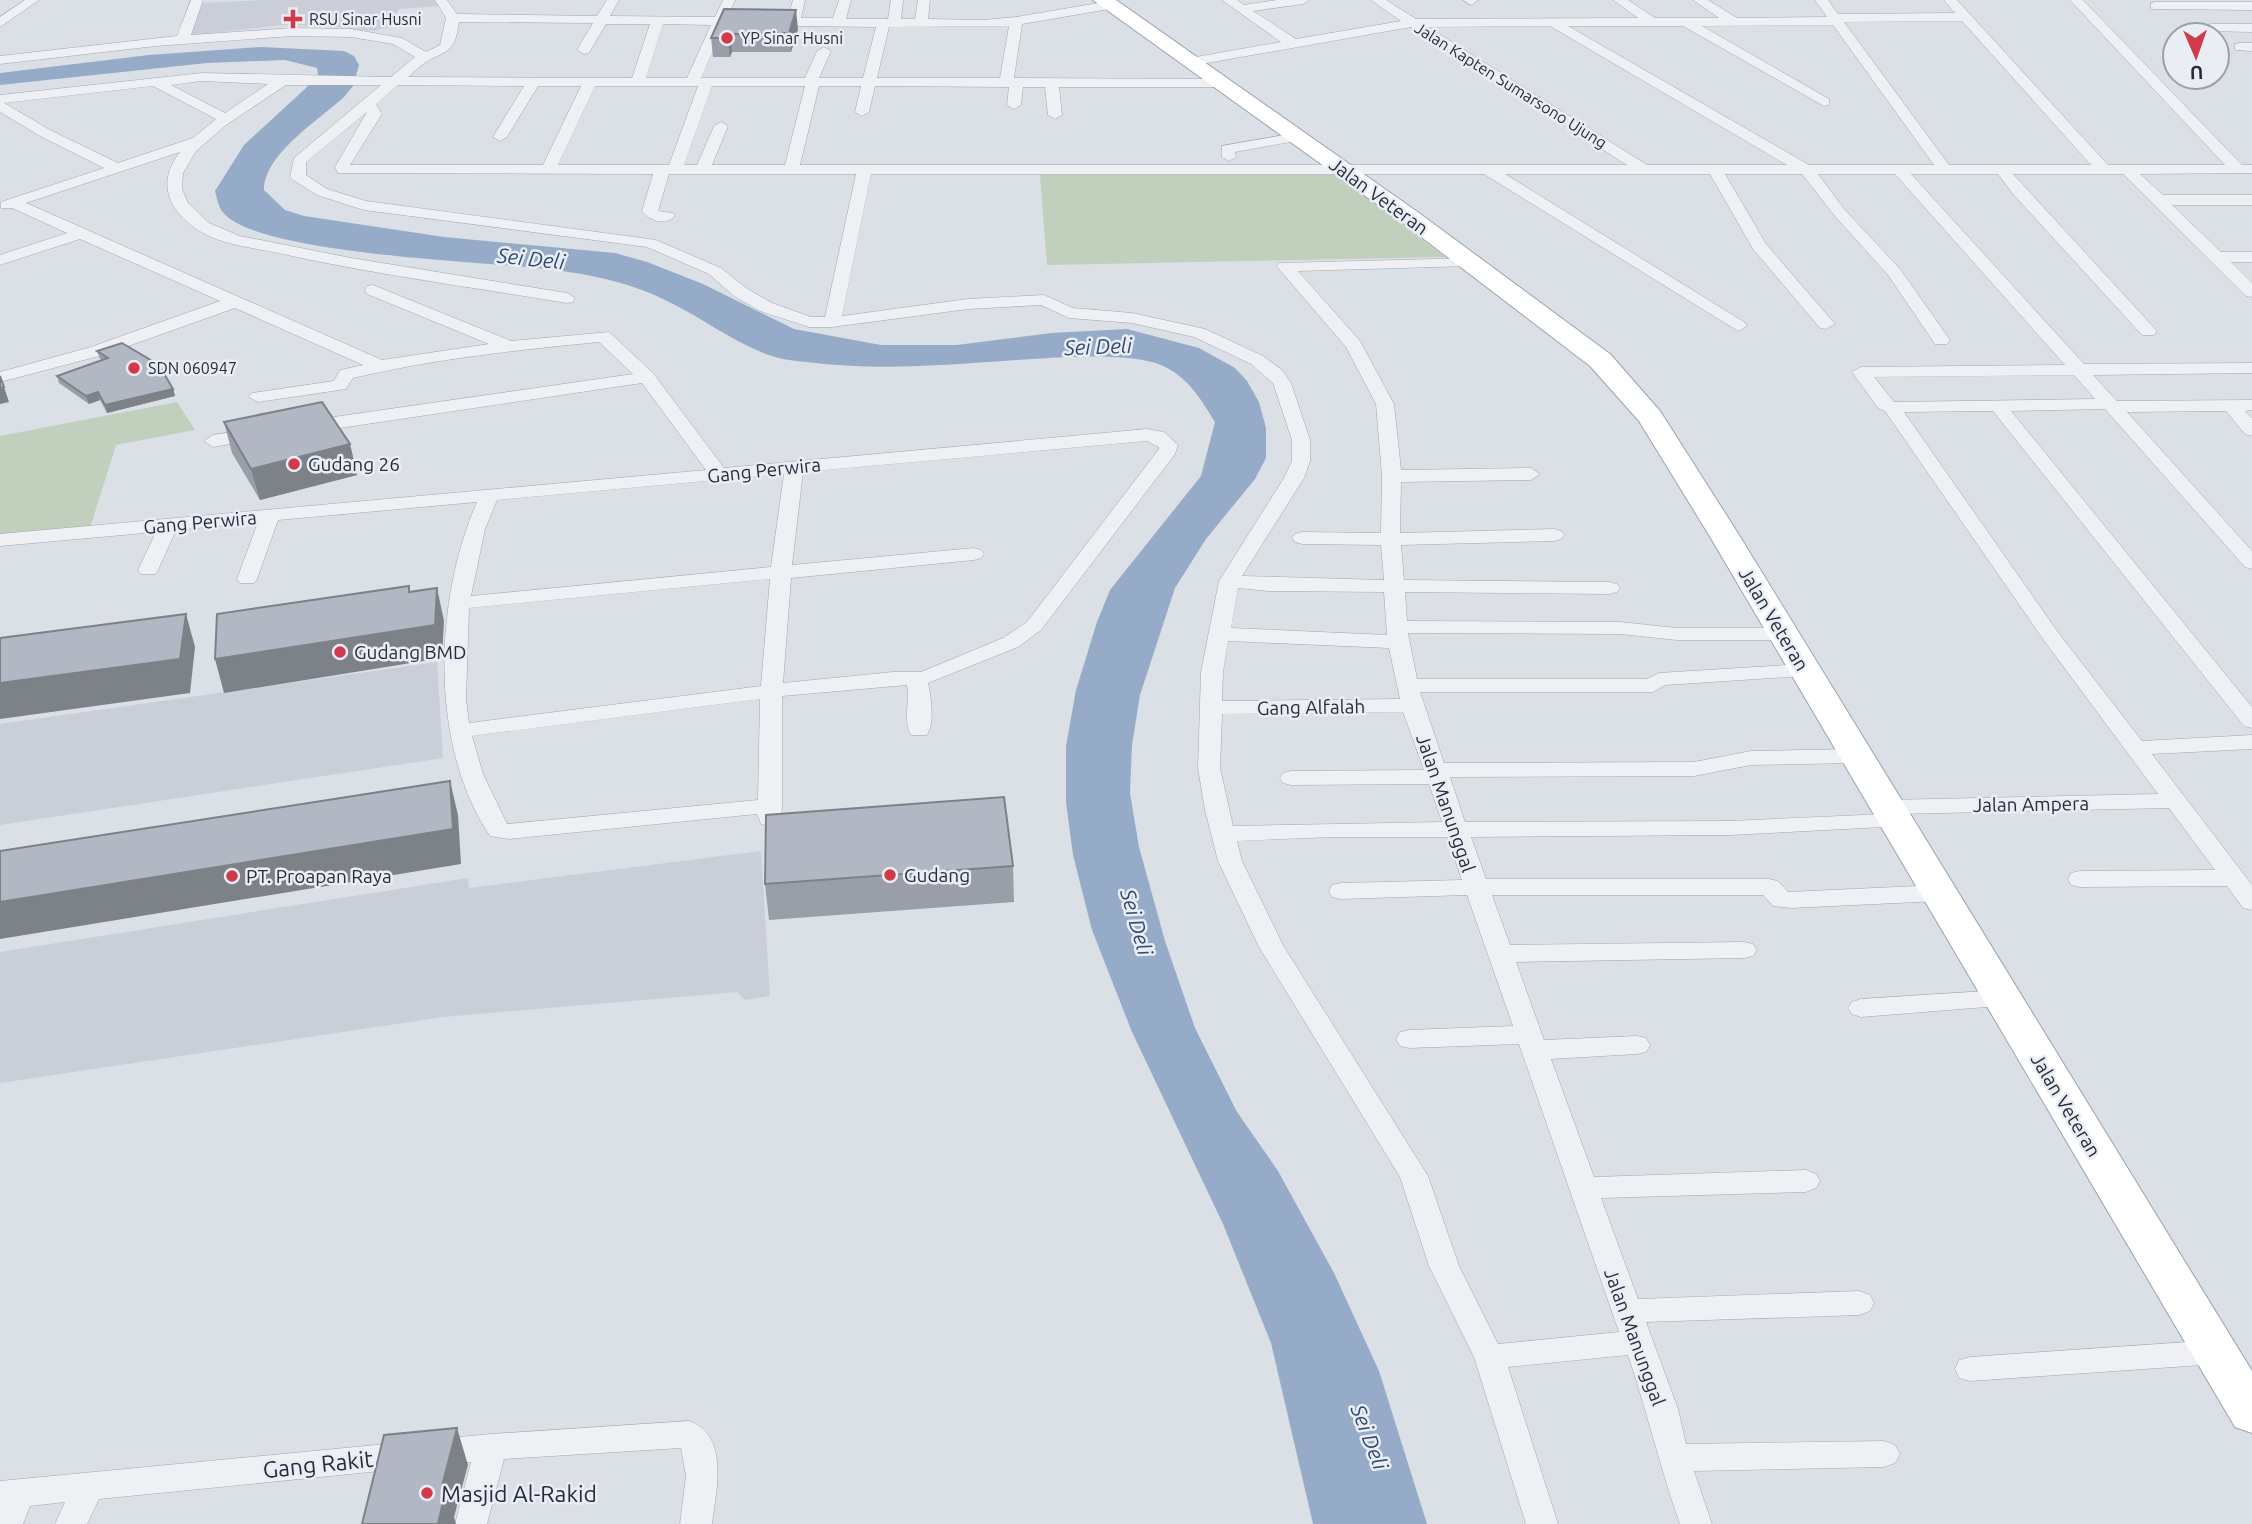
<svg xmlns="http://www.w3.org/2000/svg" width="2252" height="1524" viewBox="0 0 2252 1524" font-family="Ubuntu,sans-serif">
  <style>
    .built { fill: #c9ced8 }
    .green { fill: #c0d0bc }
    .water { fill: #95abc8 }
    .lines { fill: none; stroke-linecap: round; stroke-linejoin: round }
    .minor-casing { stroke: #a1a6b0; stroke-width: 1 }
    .primary-casing { stroke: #9aa3b2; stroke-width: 2 }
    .minor { fill: #eef0f4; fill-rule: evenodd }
    .primary { fill: #fff; fill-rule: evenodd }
    .wall { fill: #999ea8 }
    .shaded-wall { fill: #7d8188 }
    .building { fill: #b2b8c3; stroke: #7d8188; stroke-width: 2 }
    .poi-dot { fill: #d03b4b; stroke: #eaeef4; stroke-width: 2.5 }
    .labels { text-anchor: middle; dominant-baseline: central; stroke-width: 5; stroke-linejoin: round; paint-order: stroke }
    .far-poi-label { font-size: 16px; fill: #252d3c; stroke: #eaeef4; text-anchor: start }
    .far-street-label { font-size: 16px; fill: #252d3c; stroke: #eaeef4 }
    .street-label { font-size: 19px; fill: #252d3c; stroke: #eaeef4 }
    .poi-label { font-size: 19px; fill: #252d3c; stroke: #eaeef4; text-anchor: start }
    .water-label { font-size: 21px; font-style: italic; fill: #2f4971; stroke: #eaeef4 }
    .near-street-label { font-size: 23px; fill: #252d3c; stroke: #eaeef4 }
    .near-poi-label { font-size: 23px; fill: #252d3c; stroke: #eaeef4; text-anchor: start }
  </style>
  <rect width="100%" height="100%" fill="#dbdfe6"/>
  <g class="built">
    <polygon points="265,0 438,0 441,6 399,9 390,27 373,31 342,27 282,25 187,36 199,3"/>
    <polygon points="437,662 443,758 0,825 0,724"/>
    <polygon points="761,851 770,996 745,1000 737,992 443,1017 0,1083 0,952 468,878 469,888"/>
  </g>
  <g class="green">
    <polygon points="1040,175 1337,175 1445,257 1047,265"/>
    <polygon points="177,402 195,430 116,445 90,528 0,536 0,436"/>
  </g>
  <path class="water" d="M261 47 344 51 354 56 359 65 353 86 344 97C319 120 264 154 264 190L285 210 304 216 444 237 615 253 647 262 703 284 794 329 881 345H957L1051 333 1127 329 1199 348 1235 368 1247 381 1259 402 1266 428V458L1255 479 1206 539 1175 588 1140 695 1132 745 1130 793 1139 847 1165 941 1195 1028 1237 1112 1278 1171 1334 1273 1379 1371 1427 1524H1313L1271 1343 1223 1224 1132 1032 1092 930 1073 855 1066 802V746L1076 690 1097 622 1110 590 1201 476 1215 422C1201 399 1187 376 1161 365 1128 351 1052 358 1016 360 947 365 876 371 807 362 797 361 785 360 775 357 738 346 700 316 665 300 619 277 565 270 514 266 463 261 248 251 222 211 218 206 217 197 215 191L244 145 306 88 318 74 317 68 285 60 207 63 0 85V73L149 55Z"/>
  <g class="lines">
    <defs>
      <g id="minor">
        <polygon points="25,0 39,0 0,27 0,17"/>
        <path d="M191 0H203L191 35 292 28 351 29 402 38 426 52 440 45 446 18 435 0H447L457 14 597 16 607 0H619L610 16 715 17 723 0H735L728 17 788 18 793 0H805L801 18H833L839 0H851L846 19H888L891 0H903L901 19H915L918 0H930L928 19 984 20 1016 17 1110 1 1115 2V8L1022 24 1014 78 1220 79 1227 83 1220 87H1059L1062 115 1055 119 1048 115 1045 87H1023L1021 105 1014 109 1007 105 1009 87 875 86 869 112 862 116 855 112 861 86H819L800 165H1627L1411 27 1190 66 1183 62 1190 58 1281 42 1222 0H1237L1244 5 1277 0H1309L1303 4 1253 11 1296 39 1401 21 1371 0H1386L1416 19 1638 18 1613 0H1628L1655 18H1719L1693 0H1708L1737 18 1827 17 1815 0H1828L1838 14 1955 13 1944 0H1957L2108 165H2225L2070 0H2083L2242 165H2252V173L2140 174 2163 195H2252V205H2172L2221 252H2252V262H2231L2252 283V297L2246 296 2123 174H2013L2157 331 2154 335H2142L2013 194 1998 174H1911L2084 364 2252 363V373L2093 375 2117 401 2252 400V410L2245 411 2252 418V436L2245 434 2226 411 2127 412 2252 551V569L2245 567 2105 409 2011 411 2252 707V728L2244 726 1993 411 1904 412 2057 631 2142 741 2252 735V749L2152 754 2252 885V910L2243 908 2227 886 2080 887 2071 885 2068 879 2071 873 2080 871 2215 870 2169 808 1896 814 1903 816 1907 821 1903 826 1730 835 1471 837 1486 879H1769L1778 881 1788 892 1939 885 1948 887 1951 893 1948 899 1939 901 1791 908 1773 906 1763 895H1492L1510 945 1744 942 1753 944 1757 950 1753 956 1744 958 1516 962 1544 1040 1637 1036 1646 1038 1650 1045 1646 1052 1637 1054 1551 1059 1594 1177 1806 1170 1816 1174 1820 1181 1816 1188 1806 1192 1601 1198 1638 1299 1859 1291 1870 1295 1874 1303 1870 1311 1859 1315 1646 1322 1678 1409 1686 1444 1884 1441 1895 1445 1900 1454 1895 1463 1884 1467 1694 1471 1712 1524H1680C1660 1468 1647 1411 1628 1355L1508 1367 1558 1524H1526L1474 1357 1429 1266 1400 1177 1259 947 1218 861 1205 810 1198 768 1201 672 1219 581 1284 478 1292 461V440L1273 383 1251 364 1194 337 1132 323 1069 318 1041 305 968 309 832 327H809L760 311 734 296 709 274 647 247 364 210 317 195 293 180 290 177 294 158 381 85H286L226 125 196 151 183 173 182 189 188 203 209 223 240 236 351 258 567 293 575 298 573 302 567 303C472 287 377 275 283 254 257 248 228 246 205 234 171 216 154 184 180 152L26 203 382 360 489 344 367 294 365 290 367 286 373 285 511 341 609 332 653 373 724 468 1147 429 1164 432 1178 445 1175 454 1041 630 1018 647 928 683C931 697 935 722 927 735H911C903 722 910 700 907 685L782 696V806L781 819 777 824 769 826 761 824 757 814 509 839 490 836C429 745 434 600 477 502L278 520 257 579 254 583H240L237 579 258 522 176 530 158 570 155 574H141L138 570 156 532 0 546V534L706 470 642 383 306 433 297 427 306 421 633 374 599 342C517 350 433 359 353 378L346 389 258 402 249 397 252 393 334 381 340 370 363 365 235 308 103 355 0 382V372L91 347 220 301 80 239 0 265V255L67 233 12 208H1V202L104 168 40 136 0 112V95L202 73 391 77 415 57 393 44 351 37 292 36 156 46 0 64V56L177 36ZM1962 21 2091 165H1949L1844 22ZM459 22 593 23 577 50 584 54 589 53 606 24H650L632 78 408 77C415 71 423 63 431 59 453 49 455 47 459 22ZM663 24 711 25 687 78H646ZM724 25 876 27 863 78H819L831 51 824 47 817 51 805 78H701ZM1833 25 1934 165H1809L1568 26H1683L1824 106 1829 105V99L1702 26ZM1009 26 1000 78H877L889 27ZM1550 26 1787 165H1647L1428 27ZM202 81 268 84 225 113 171 85ZM398 85 524 86 493 137 500 141 507 137 538 86H581L543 165H350L382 114 376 104ZM153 86 216 119 193 138 118 163 50 130 4 103ZM595 86H698L669 165H558ZM712 86H805L785 165H712L728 126 721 122 714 126 697 165H684ZM367 112 335 167 338 173 653 174 642 211C650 221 665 226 675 216L673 213 658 211 669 174H856L825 317H811L772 303 746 288 721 268 656 240 366 201 327 189 306 175V162ZM871 174H1484L1738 331 1747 326 1744 322 1505 174H1710L1753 249 1820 328 1826 329 1835 324 1766 244 1725 174H1802L1834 215 1888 275 1935 344H1947L1950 340 1900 269 1844 209 1818 174H1895L2065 365 1861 367 1852 372 1878 408 1885 411 2043 639 2158 794 1887 800 1879 802 1875 807 1879 812 1886 814 1730 821 1465 822 1450 777 1694 776 1751 765 1854 763 1862 761 1865 756 1862 751 1854 749 1751 751 1694 762 1444 763 1420 692H1653L1665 685 1803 676 1811 675 1814 670 1811 665 1803 664 1659 673 1647 679H1417L1408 633 1620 634 1677 640H1781L1788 638 1792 634 1788 630 1781 628H1677L1620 622 1407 621 1405 592 1610 594 1617 592 1620 588 1617 584 1610 582 1404 580 1401 545 1554 541 1561 539 1564 535 1561 531 1554 529 1400 533 1401 482 1531 480 1540 474 1531 468 1401 470 1394 404 1360 341 1298 271 1469 266 1475 264 1477 261 1475 258 1279 263 1277 266 1279 269 1346 347 1376 404 1382 476 1381 533 1302 532 1295 534 1292 538 1295 542 1302 544 1381 545 1384 580 1242 576 1304 478 1310 461V440L1291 383 1282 370 1263 356 1205 329 1132 313 1073 308 1044 295 968 299 842 316ZM2074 375 2095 399 1894 402 1874 377ZM1147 441 1159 447V449L1027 622 1003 638 921 672H893L783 683 791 578 974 560 981 558 984 554 981 550 974 548 792 565 803 472ZM784 474 771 567 471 596 485 529 497 500ZM770 579 761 686 469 723 466 699 469 608ZM1238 588 1268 591 1384 592 1387 635 1231 628ZM1228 641 1389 648 1400 699 1222 701 1223 672ZM760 699 758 800 507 824 483 774 472 736ZM1403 712 1424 770 1291 771 1283 773 1280 778 1283 783 1291 785 1429 784 1442 822 1233 826 1220 768 1222 714ZM1332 837H1447L1462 880 1341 883 1332 885 1329 891 1332 897 1341 899 1467 895 1513 1026 1409 1030 1400 1032 1396 1039 1400 1046 1409 1048 1519 1044 1619 1332 1498 1344 1459 1266 1428 1176 1284 947 1242 861 1237 841Z"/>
        <polygon points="1463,0 1477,0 1477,1 1471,5"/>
        <polygon points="2156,2 2252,2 2252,10 2151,9 2151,3"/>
        <polygon points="2212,24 2252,24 2252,32 2207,31 2207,25"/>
        <polygon points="2240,43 2252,43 2252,51 2235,50 2235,44"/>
        <polygon points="1296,133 1303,137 1301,140 1235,152 1236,157 1229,161 1222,157 1222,146"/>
        <polygon points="258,428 267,434 265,438 213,447 204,441 213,435"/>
        <polygon points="2002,990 2011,993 2015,999 2011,1005 1861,1017 1852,1014 1848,1008 1852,1002 1861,999"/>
        <polygon points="2217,1340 2228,1343 2232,1352 2228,1361 2217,1364 1970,1381 1959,1378 1955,1369 1959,1360 1970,1357"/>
        <path d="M689 1421C730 1435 716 1491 712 1524H680L686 1476 681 1448 504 1459 487 1524H455L471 1462 99 1499 87 1524H55L65 1502 30 1506 23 1524H0V1481L491 1434Z"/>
      </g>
      <polygon id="primary" points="1093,0 1116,0 1419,213 1610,354 1660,411 1739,535 2252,1371 2252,1433 2235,1427 1709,535 1639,421 1590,366 1403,223"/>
    </defs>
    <use href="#minor" class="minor-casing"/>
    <use href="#primary" class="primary-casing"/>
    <use href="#minor" class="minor"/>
    <use href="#primary" class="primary"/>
  </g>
  <g class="wall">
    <polygon points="724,9 798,29 791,52 732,52 730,57 713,57 711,38"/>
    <polygon points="97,351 173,389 175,396 107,413 100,400 89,404 59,383 57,376 102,360 100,359"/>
    <polygon points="224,422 350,444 357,475 260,500 232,453"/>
    <polygon points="1013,866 1014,902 769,920 765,884"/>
  </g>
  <g class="shaded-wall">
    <polygon points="796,10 798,29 791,52 789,33"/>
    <polygon points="730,34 732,52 730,57 728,38"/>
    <polygon points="4,387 9,402 0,404 0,388"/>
    <polygon points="173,389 175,396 107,413 105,405"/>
    <polygon points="98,392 100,400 89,404 86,396"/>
    <polygon points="350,444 357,475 260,500 251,469"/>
    <polygon points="437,588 444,621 442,658 224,693 215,659"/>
    <polygon points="186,614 195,647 190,693 0,719 0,683"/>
    <polygon points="450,781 458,815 461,864 0,939 0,902"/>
    <polygon points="457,1428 468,1465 454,1517 456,1524 438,1524 442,1486"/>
  </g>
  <g class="building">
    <polygon points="724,9 796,10 789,33 730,34 728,38 711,38"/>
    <polygon points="122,343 159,365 173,389 105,405 98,392 86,396 57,376 108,358 97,351"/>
    <polygon points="0,376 4,387 0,388"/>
    <polygon points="322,402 350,444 251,469 224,422"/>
    <polygon points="409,586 409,592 437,588 435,625 215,659 217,614"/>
    <polygon points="186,614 180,659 0,683 0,638"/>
    <polygon points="450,781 453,829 0,902 0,851"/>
    <polygon points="1004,797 1013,866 765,884 766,815"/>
    <polygon points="457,1428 442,1486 446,1489 438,1524 362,1524 384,1435"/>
  </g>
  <g class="poi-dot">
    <path d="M289.5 8.5h7v7h7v7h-7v7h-7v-7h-7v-7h7z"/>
    <circle cx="727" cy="38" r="7"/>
    <circle cx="134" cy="368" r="7"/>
    <circle cx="294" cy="464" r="7"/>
    <circle cx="340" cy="652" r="7"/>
    <circle cx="890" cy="875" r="7"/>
    <circle cx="232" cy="876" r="7"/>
    <circle cx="427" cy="1493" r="7"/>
  </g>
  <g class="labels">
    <g class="far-poi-label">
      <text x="309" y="19">RSU Sinar Husni</text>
      <text x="741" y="38">YP Sinar Husni</text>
      <text x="148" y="368">SDN 060947</text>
    </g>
    <g class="far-street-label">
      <text transform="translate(1511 85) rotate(32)">Jalan Kapten Sumarsono Ujung</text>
    </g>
    <g class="street-label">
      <text transform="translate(1379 196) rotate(36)">Jalan Veteran</text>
      <text transform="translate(764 470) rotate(-6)">Gang Perwira</text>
      <text transform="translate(200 522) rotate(-5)">Gang Perwira</text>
      <text transform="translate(1774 619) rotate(59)">Jalan Veteran</text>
      <text transform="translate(1311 707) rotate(-1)">Gang Alfalah</text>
      <text transform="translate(1446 803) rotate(71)">Jalan Manunggal</text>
      <text transform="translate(2031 804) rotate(-1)">Jalan Ampera</text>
      <text transform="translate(2066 1105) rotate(59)">Jalan Veteran</text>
      <text transform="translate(1635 1337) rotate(70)">Jalan Manunggal</text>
    </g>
    <g class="poi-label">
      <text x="308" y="464">Gudang 26</text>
      <text x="354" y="652">Gudang BMD</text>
      <text x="904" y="875">Gudang</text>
      <text x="246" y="876">PT. Proapan Raya</text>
    </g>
    <g class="water-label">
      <text transform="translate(531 258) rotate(6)">Sei Deli</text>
      <text transform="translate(1098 346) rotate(-2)">Sei Deli</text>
      <text transform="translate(1137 922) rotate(74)">Sei Deli</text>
      <text transform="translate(1370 1437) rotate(69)">Sei Deli</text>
    </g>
    <g class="near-street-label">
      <text transform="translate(318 1464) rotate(-6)">Gang Rakit</text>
    </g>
    <g class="near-poi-label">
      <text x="441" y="1493">Masjid Al-Rakid</text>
    </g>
  </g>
  <g transform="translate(2196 56) rotate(178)"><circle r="33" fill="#eaeef4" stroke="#9ba1aa" stroke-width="2"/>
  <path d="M0-5L12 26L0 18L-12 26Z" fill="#d03b4b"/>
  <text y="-10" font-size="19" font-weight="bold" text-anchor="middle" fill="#252d3c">U</text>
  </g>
</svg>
